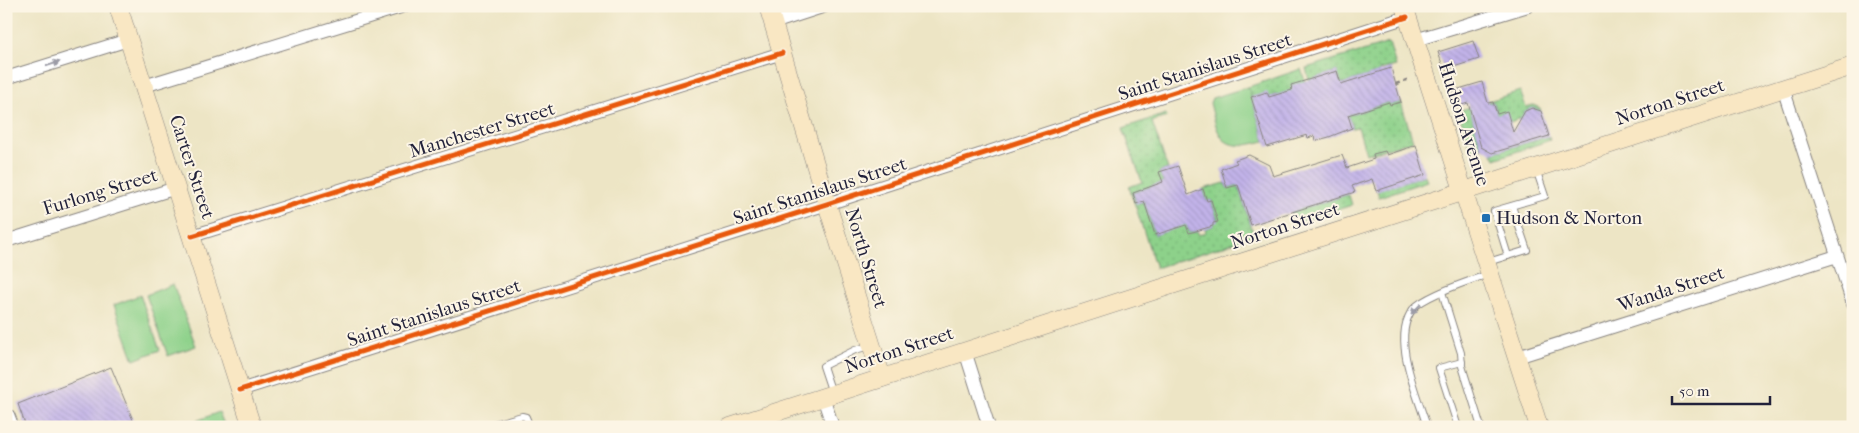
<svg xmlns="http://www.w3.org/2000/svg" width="1859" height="433" viewBox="0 0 1859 433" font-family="'IM FELL French Canon',serif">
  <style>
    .grass { fill: url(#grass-dots); stroke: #587a62 }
    .garden { fill: #8dd18a; stroke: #587a62 }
    .building { fill: url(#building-back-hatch) }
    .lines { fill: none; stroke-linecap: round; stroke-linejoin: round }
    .lane-casing { stroke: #888480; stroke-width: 8 }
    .street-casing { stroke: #888480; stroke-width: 14 }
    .secondary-casing { stroke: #888480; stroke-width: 19 }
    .path { stroke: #888480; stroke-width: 2.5; stroke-dasharray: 4 4; stroke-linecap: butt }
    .lane { stroke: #fff; stroke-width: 6 }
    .street { stroke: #fff; stroke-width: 12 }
    .secondary { stroke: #f9e7c3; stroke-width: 18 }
    .cycleway-casing { stroke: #fcf5e5; stroke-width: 8 }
    .cycleway { stroke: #e8590c; stroke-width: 5 }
    .oneway { fill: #9c9ca7 }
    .poi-dot { fill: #1f6fb2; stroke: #fcf5e5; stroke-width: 2 }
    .labels { text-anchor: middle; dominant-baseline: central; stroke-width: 4; stroke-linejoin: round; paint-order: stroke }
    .street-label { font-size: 19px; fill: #22223b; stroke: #fcf5e5 }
    .poi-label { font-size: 19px; fill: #22223b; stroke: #fcf5e5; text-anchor: start }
  </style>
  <defs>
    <pattern id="grass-dots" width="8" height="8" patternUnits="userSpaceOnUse" patternTransform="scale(1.25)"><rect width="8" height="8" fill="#8dd18a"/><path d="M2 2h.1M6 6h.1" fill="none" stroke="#79b378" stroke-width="1.8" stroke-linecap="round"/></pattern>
    <pattern id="building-back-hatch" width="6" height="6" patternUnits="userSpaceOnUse" patternTransform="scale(1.25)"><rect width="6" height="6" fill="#c2b3e9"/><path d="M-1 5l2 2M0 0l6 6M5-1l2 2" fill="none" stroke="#a69ac9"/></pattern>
  </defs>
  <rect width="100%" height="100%" fill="#fcf5e5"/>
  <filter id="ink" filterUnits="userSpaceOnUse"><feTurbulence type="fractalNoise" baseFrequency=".02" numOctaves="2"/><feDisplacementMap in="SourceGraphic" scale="10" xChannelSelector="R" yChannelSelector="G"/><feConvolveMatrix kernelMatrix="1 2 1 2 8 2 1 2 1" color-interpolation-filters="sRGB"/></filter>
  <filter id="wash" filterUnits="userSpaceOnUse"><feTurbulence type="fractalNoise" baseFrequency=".0096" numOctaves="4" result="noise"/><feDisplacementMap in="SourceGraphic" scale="20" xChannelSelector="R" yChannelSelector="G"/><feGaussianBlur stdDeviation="1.12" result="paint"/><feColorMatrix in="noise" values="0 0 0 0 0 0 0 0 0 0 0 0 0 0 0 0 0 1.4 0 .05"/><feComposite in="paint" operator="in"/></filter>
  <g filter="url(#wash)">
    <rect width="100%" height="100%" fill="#ede5c5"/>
    <g class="grass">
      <polygon points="1389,43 1396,66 1379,70 1380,72 1341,84 1337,71 1309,80 1306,68"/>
      <polygon points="1301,69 1305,81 1294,96 1279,101 1277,94 1269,97 1267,93 1251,97 1248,87"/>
      <polygon points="1520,91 1526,107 1533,105 1540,108 1541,112 1538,113 1537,110 1532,108 1525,111 1524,117 1510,122 1497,114 1493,102 1470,109 1481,147 1471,150 1458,111"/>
      <polygon points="1389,102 1390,105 1401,102 1413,141 1366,154 1358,127 1352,128 1348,115"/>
      <polygon points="1166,114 1167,117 1152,122 1168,169 1159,172 1163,182 1133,193 1137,204 1144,201 1155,235 1186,224 1189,233 1197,231 1199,235 1206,232 1205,228 1213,226 1213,223 1218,221 1211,200 1207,201 1203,189 1225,183 1227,188 1238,185 1254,236 1156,268 1129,187 1142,182 1123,128"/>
      <polygon points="1549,136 1550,140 1495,159 1492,153"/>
      <polygon points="1425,175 1427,181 1379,197 1377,190"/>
      <polygon points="1346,195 1349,195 1352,205 1294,224 1291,214 1292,212"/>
    </g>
    <g class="garden">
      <path d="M1248 87 1265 141C1252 144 1230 151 1221 136 1215 128 1213 113 1210 103L1212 98Z"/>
      <polygon points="173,284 196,346 168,356 146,295"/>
      <polygon points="140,295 160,350 134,360 114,305"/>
      <polygon points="219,412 225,427 181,427"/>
    </g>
    <g id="blocks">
      <g class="building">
        <polygon points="1473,41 1479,59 1444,70 1438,52"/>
        <polygon points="1391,68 1401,102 1390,105 1389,102 1348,115 1352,128 1329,137 1315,141 1314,136 1308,138 1307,135 1267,147 1251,97 1267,92 1269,97 1292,90 1291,85 1337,71 1341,84"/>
        <polygon points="1482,82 1488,103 1493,102 1497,114 1507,111 1513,132 1525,111 1532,108 1541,111 1549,136 1492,153 1481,147 1468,103 1456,107 1452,91"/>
        <polygon points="1416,145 1425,175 1376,191 1372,179 1352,186 1355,192 1251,225 1238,185 1227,188 1221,169 1237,163 1235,160 1249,155 1269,165 1273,176 1342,155 1347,168 1374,159 1373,154 1385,151 1387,155"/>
        <polygon points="1178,166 1188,195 1203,189 1207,201 1211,200 1218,222 1213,223 1213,226 1189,233 1186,225 1155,235 1144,201 1136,204 1133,193 1163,182 1159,172"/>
        <polygon points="111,367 133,420 128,422 129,427 26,427 18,404"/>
      </g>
    </g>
  </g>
  <g filter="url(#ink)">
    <use href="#blocks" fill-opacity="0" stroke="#888480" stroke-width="1"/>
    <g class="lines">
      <defs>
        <g id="lane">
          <polyline points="1508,256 1494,211 1545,196 1536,169"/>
          <polyline points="1488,262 1527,250 1512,206"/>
          <polyline points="1442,292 1461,353 1462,366 1481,427"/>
          <polyline points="832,393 823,366 855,350 870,346"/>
          <polyline points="11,414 16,427"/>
          <polyline points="483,427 522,416 526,417 530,427"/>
          <path d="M1427 427C1418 396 1390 338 1413 309 1424 296 1471 280 1489 274"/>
          <polyline points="1458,427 1439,368 1462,362"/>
        </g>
        <g id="street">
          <polyline points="773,23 825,6"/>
          <polyline points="1415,40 1528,6"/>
          <polyline points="6,78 128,40"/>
          <polyline points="144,86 404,6"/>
          <polyline points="1783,88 1853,304"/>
          <polyline points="192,236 782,53"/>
          <polyline points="6,241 176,188"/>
          <polyline points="965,351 989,427"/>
          <polyline points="1517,357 1837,256"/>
          <polyline points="240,390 827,204 1407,17"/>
          <polyline points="823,397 833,427"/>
        </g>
        <g id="secondary">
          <polyline points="118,6 252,427"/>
          <polyline points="768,6 827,204 882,378"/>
          <polyline points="1404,6 1539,427"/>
          <polyline points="730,427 1853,66"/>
        </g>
      </defs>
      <use href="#lane" class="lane-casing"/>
      <use href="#street" class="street-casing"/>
      <use href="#secondary" class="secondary-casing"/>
      <polyline class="path" points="1396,84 1409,79"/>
      <use href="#lane" class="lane"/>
      <use href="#street" class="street"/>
      <use href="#secondary" class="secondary"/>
      <defs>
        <g id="cycleway">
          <polyline points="192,236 782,53"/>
          <polyline points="240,390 827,204 1407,17"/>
        </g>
      </defs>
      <use href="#cycleway" class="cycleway-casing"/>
      <use href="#cycleway" class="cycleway"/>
    </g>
    <defs><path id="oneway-solid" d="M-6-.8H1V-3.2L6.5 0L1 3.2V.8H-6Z" transform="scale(1.25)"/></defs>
    <g class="oneway">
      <use href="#oneway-solid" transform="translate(53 64) rotate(-17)"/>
      <use href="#oneway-solid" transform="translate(1416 309) rotate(135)"/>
    </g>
  </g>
  <rect class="poi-dot" x="1481" y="213" width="10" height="10" rx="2.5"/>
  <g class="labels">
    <g class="street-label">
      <text transform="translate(1205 67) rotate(-18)">Saint Stanislaus Street</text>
      <text transform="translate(1670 102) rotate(-18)">Norton Street</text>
      <text transform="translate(1464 124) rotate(72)">Hudson Avenue</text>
      <text transform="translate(482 130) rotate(-17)">Manchester Street</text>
      <text transform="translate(192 167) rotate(72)">Carter Street</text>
      <text transform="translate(820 191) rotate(-18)">Saint Stanislaus Street</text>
      <text transform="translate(100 192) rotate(-17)">Furlong Street</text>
      <text transform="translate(1285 226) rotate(-18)">Norton Street</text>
      <text transform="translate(866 258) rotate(73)">North Street</text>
      <text transform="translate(1671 289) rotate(-18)">Wanda Street</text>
      <text transform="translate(434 313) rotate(-18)">Saint Stanislaus Street</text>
      <text transform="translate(899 350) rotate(-18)">Norton Street</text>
    </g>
    <g class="poi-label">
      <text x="1496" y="218">Hudson &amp; Norton</text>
    </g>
  </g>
  <rect width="1859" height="433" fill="none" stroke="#fcf5e5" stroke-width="25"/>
  <path d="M1672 396v8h98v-8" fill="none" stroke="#22223b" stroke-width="2.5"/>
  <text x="1679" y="396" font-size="15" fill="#22223b" stroke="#fcf5e5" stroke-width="4" paint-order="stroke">50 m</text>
</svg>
